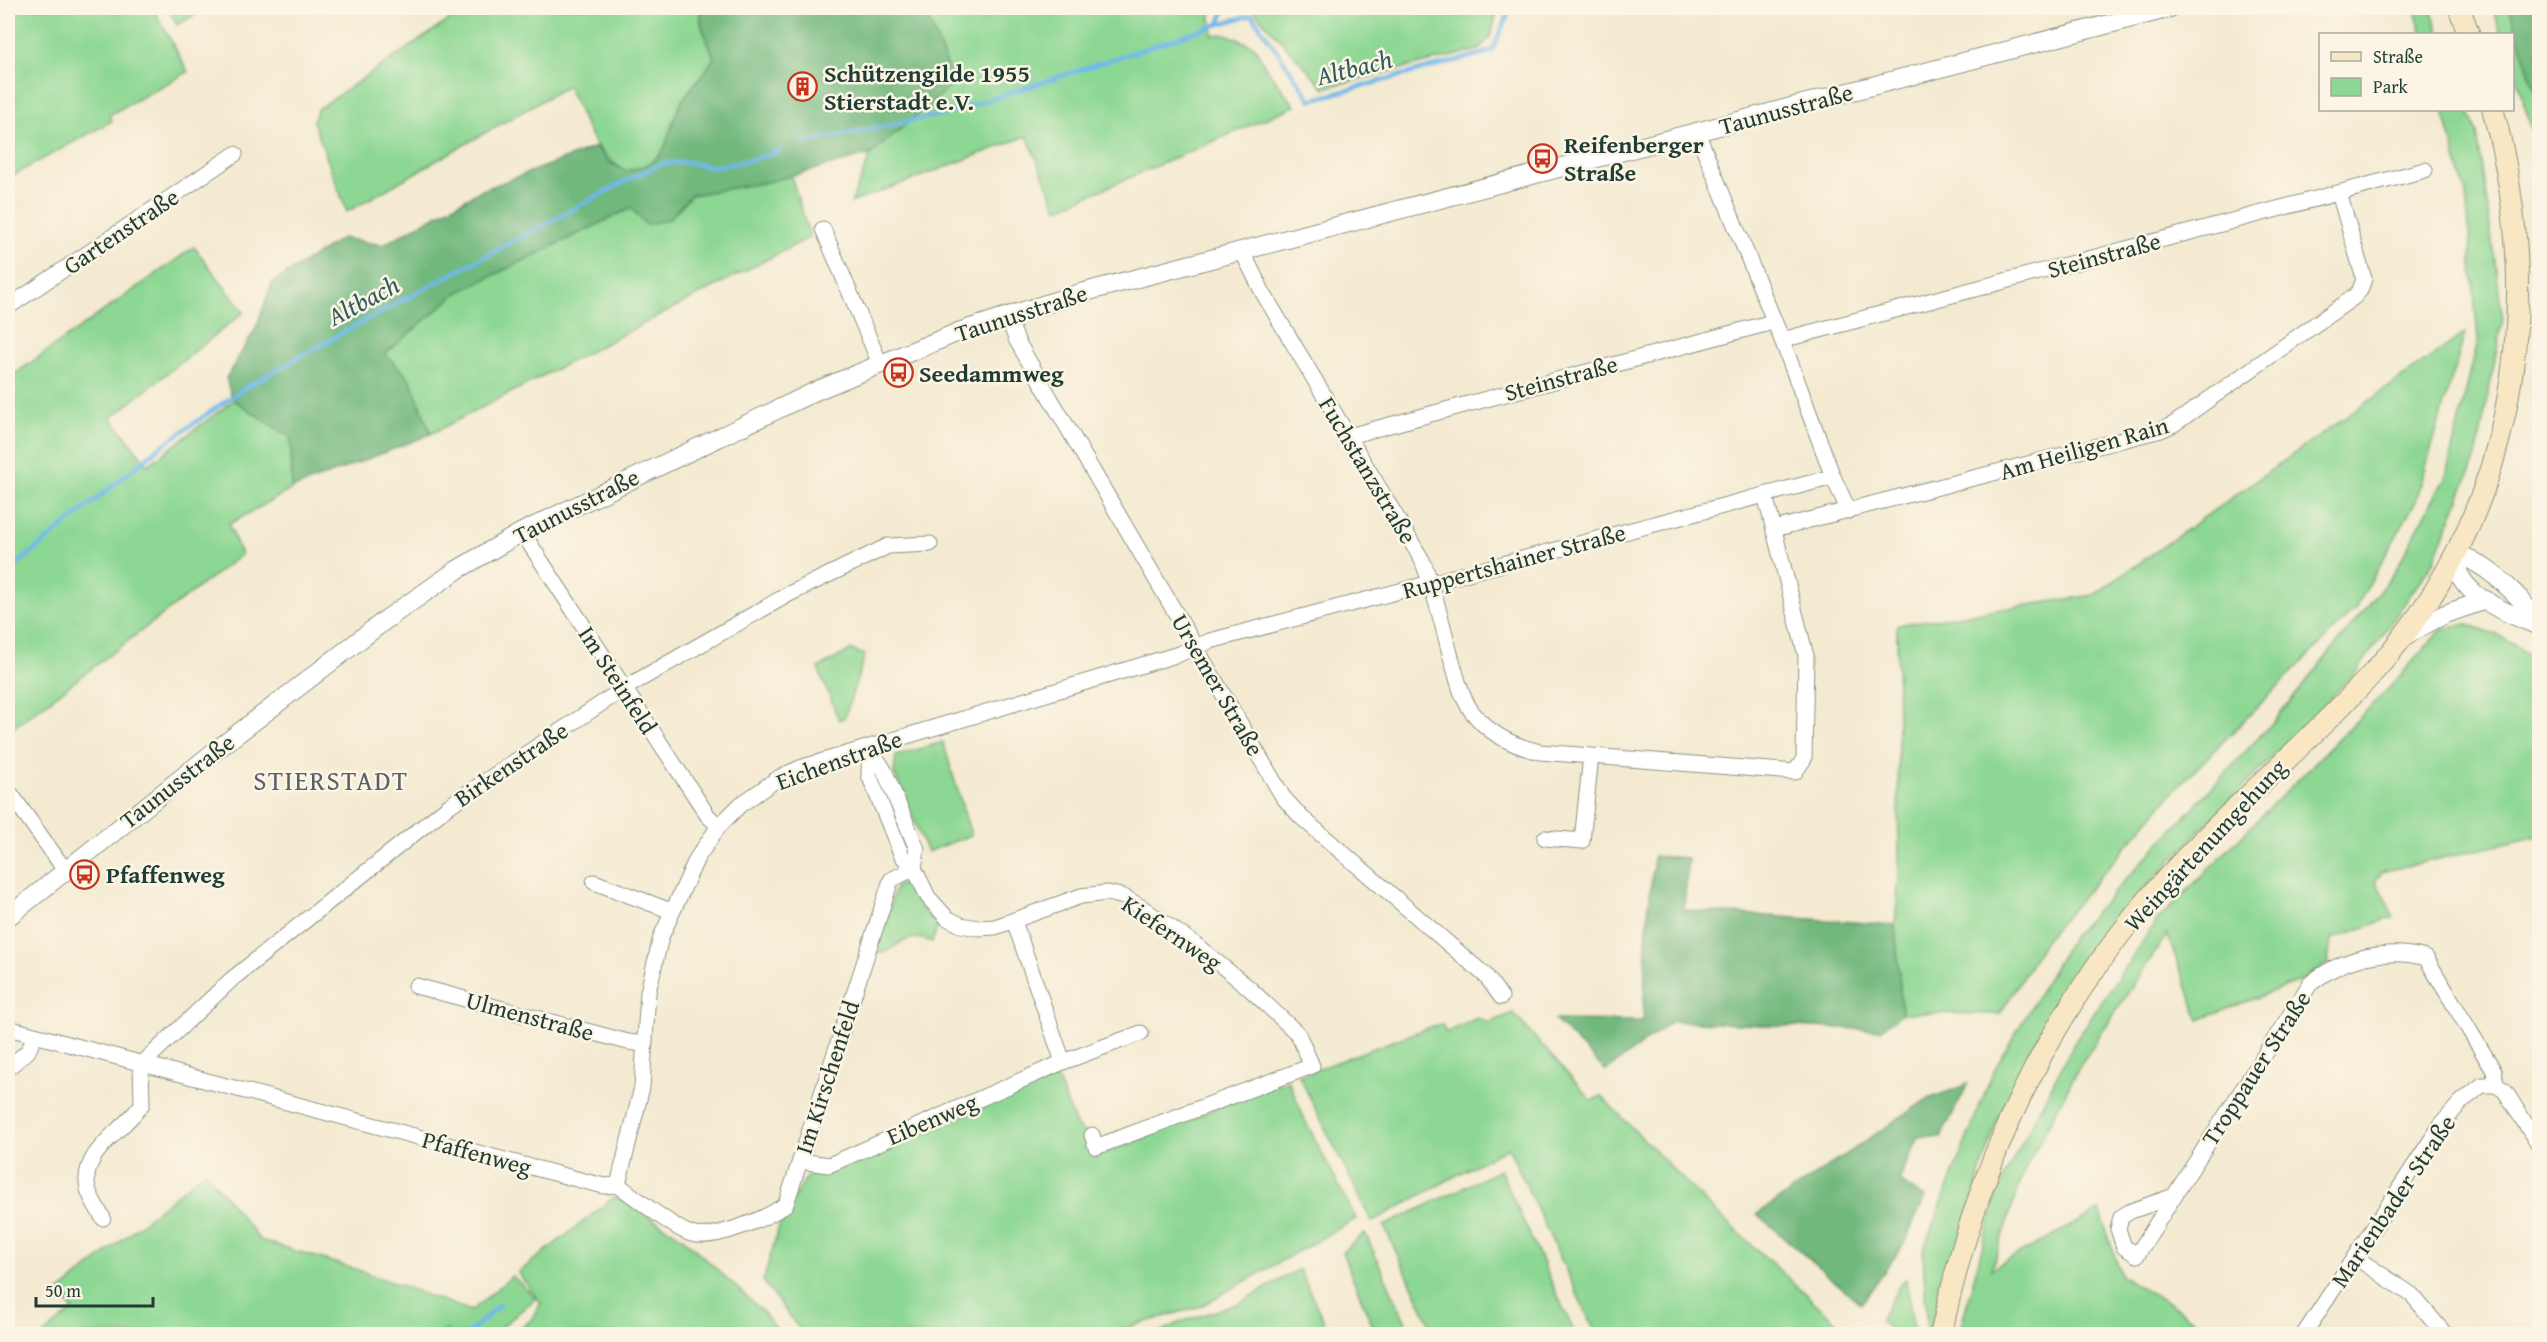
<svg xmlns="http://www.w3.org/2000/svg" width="2547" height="1342" viewBox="0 0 2547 1342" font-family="'Gentium Book Plus',serif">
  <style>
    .green { fill: #8cd793; stroke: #568a64; stroke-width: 1.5 }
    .forest { fill: #71b87d; stroke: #487a58; stroke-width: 1.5 }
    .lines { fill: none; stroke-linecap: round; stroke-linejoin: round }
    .stream { stroke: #70b9e8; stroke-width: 4.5 }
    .minor-casing { stroke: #8a9482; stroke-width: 17 }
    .tertiary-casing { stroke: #8a9482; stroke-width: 20 }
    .secondary-casing { stroke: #8a9482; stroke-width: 23 }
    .minor { stroke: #fff; stroke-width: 15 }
    .tertiary { stroke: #fff; stroke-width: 18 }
    .secondary { stroke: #f9e7c3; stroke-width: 21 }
    .labels { text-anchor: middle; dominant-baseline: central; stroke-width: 5; stroke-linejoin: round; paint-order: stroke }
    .poi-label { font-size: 24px; font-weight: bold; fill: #1f3d34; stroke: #fcf5e5; text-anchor: start }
    .street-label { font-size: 24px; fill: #1f3d34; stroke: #fcf5e5 }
    .water-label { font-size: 26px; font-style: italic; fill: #335c61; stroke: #fcf5e5 }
    .quarter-label { font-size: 27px; letter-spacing: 1.5px; fill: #586168; stroke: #fcf5e5 }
  </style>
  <rect width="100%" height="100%" fill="#fcf5e5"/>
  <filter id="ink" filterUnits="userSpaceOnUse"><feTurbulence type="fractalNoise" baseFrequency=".0167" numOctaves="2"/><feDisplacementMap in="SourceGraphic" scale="12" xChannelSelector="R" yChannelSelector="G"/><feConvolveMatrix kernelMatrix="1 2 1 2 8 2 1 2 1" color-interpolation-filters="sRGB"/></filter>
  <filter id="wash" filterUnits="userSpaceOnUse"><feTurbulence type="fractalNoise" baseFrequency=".008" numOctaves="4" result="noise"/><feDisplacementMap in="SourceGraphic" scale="24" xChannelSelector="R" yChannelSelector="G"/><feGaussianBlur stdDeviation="1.35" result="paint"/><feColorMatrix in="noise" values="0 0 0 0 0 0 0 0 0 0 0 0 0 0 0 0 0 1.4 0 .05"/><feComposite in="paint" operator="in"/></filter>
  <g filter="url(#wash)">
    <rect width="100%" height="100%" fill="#f4ead1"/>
    <g class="green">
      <polygon points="8,8 153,8 188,72 109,115 112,121 12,176 8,168"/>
      <polygon points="168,8 207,8 177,25"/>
      <path d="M467 8H705L700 13 702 27 714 57C707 73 693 83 684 98 661 133 679 161 626 171 588 150 586 121 567 86L347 212 313 121 318 109Z"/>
      <polygon points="924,8 1210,8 1213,35 1226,34 1254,46 1266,68 1295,106 1057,209 1027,136 851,203 871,154 954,83"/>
      <polygon points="1251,8 1498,8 1490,38 1477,50 1324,88"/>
      <polygon points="2414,8 2430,8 2440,34 2422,34"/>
      <polygon points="2492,8 2539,8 2539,156 2513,66 2512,34 2502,34"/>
      <polygon points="2443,110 2468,110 2477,133 2503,319 2476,457 2434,561 2358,670 2142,890 2057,1000 1998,1118 1929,1334 1927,1334 1923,1250 1993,1072 2072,937 2276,719 2394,573 2446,476 2478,340 2466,194"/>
      <polygon points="791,176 810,237 431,434 410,379 384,354 457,293 631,208 669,219 691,195"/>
      <polygon points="194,247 244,312 111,418 148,465 234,400 291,438 292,489 229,524 241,555 8,732 8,379"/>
      <polygon points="2465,333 2416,501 2355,609 2173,792 2046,939 2000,1014 1902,1013 1895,925 1899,876 1897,625 2094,595"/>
      <polygon points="2465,623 2502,637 2540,662 2539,836 2381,872 2376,881 2394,917 2331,939 2328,963 2302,980 2199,1020 2167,934 2081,1064 2025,1169 1991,1269 2100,1210 2121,1276 2167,1302 2216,1334 1959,1334 1998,1189 2074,1043 2155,923 2391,686 2440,631"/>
      <polygon points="851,650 865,655 845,717 839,720 818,668"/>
      <polygon points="943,742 971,835 927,852 894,773 896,756"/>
      <path d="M901 884C916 889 917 913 939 924L932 942C899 929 897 955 874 954L896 886Z"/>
      <polygon points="1513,1013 1592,1101 1601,1096 1708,1205 1836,1322 1826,1334 1596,1334 1508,1147 1372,1222 1299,1076 1433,1026 1442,1024 1446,1033 1477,1018 1489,1023"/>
      <polygon points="1057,1078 1076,1125 1104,1153 1288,1080 1305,1120 1356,1219 1201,1306 1104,1334 957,1334 954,1332 949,1334 803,1334 763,1281 780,1223 807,1176 931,1130 992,1103"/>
      <polygon points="1500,1170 1575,1334 1435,1334 1384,1226"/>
      <polygon points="205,1171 260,1240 355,1269 471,1311 512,1276 536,1298 493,1334 448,1334 446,1330 441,1334 44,1334 73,1310 58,1293"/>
      <polygon points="616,1196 683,1238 763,1312 780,1334 513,1334 531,1320 541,1303 518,1273"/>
      <polygon points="1365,1233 1411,1334 1376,1334 1342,1252"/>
      <polygon points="1299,1269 1330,1334 1156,1334 1181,1322 1240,1303"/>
      <polygon points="1906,1279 1914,1334 1895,1334 1880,1320 1900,1285"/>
    </g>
    <g class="forest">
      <path d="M705 8H924L954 83 871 154 768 182 691 195 669 219 646 225 631 208 457 293 385 354 410 379 431 434 292 489 291 438 234 400 231 396 226 378 256 328 272 283 342 238 383 245 480 191 596 147 609 162 625 171C679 162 661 132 684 98 693 84 707 73 714 57L702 27 700 13Z"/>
      <polygon points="2509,8 2539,8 2539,104"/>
      <polygon points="1654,856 1688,858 1684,910 1895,925 1902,1013 1881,1030 1672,1021 1606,1071 1555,1020 1643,1021 1647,924"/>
      <polygon points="1968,1084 1941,1137 1918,1137 1899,1181 1925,1197 1904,1244 1861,1304 1757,1214 1926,1100"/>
    </g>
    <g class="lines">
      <g class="stream">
        <polyline points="1219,24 1225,8"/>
        <polyline points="802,143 949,113 1219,24 1252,15 1311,100 1492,51 1511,8"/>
        <polyline points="8,572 160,447 243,389 342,333 633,177 664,163 685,162 714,167 755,159 779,151"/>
        <polyline points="468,1334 499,1305"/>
      </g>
    </g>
  </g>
  <g filter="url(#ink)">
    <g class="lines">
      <defs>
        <g id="minor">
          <polyline points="1697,132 1782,340 1833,477 1849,511"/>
          <polyline points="823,229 880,364"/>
          <path d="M1242 251 1263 293 1422 560C1435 591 1442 624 1451 657 1457 676 1460 697 1473 713 1490 735 1514 746 1540 752L1795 772 1804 759 1806 656 1765 495"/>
          <polyline points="8,307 235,154"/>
          <polyline points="1007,315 1017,341 1283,797 1301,817 1486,976 1501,997"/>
          <polyline points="1782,340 2425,170"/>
          <polyline points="1349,436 1773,322"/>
          <polyline points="1774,529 2161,430 2174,424 2354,297 2360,290 2364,279 2339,193"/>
          <polyline points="522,532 708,816 719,826"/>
          <polyline points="870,748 869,775 902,856 914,868 928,897 947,918 961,925 978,928 995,927 1081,896 1108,893 1124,897 1141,907 1196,945 1249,988 1298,1034 1312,1066 1096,1147 1092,1135"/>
          <polyline points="870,748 884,770 917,849 914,868"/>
          <polyline points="8,790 65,870"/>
          <polyline points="1545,838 1582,841 1591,756"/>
          <polyline points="594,882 671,911"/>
          <polyline points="1014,921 1063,1062"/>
          <polyline points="416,986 628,1042 645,1044"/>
          <path d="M8 1028 584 1181 604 1186 618 1185C635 1197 673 1228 691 1234 713 1241 768 1218 786 1204L891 880 914 868"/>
          <polyline points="8,1068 28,1051 35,1036"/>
          <polyline points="800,1161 829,1165 1063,1062 1141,1033"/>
          <polyline points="618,1185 642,1087 648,992 661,937 697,858 719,826 740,805 780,777 800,768 1179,654 1210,641 1833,477"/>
          <path d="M2174 1196 2137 1255 2124 1247 2118 1229 2121 1217 2131 1211 2174 1196 2310 984C2341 958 2387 947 2426 958L2494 1071 2496 1085"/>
          <path d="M103 1218C98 1209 91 1199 88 1189 79 1152 125 1130 142 1104L141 1065 232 979 450 805 623 689 789 594 888 546 930 544"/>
          <polyline points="2355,1257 2412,1295 2445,1334"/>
          <polyline points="2304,1334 2441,1125 2461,1102 2482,1085 2496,1085 2505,1091 2540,1147"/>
        </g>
        <g id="tertiary">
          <path d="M2537 625C2507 613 2452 594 2456 554 2481 561 2503 581 2521 600 2528 608 2532 619 2540 628"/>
          <polyline points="2404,636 2445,614 2486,600"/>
          <polyline points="8,917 210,755 388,618 457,570 522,532 818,390 961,331 1077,294 2170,8"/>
        </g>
        <g id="secondary">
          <polyline points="2459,8 2469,34"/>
          <path d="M1941 1334C1974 1178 2038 1033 2140 909 2209 825 2295 757 2369 677 2514 520 2547 312 2493 110"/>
        </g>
      </defs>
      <use href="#minor" class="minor-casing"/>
      <use href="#tertiary" class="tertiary-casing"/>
      <use href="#secondary" class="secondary-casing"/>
      <use href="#minor" class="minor"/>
      <use href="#tertiary" class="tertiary"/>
      <use href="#secondary" class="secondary"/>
    </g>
  </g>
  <defs>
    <symbol id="building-ring" viewBox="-11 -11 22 22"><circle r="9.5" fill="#fcf5e5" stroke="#c8321e" stroke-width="1.5"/><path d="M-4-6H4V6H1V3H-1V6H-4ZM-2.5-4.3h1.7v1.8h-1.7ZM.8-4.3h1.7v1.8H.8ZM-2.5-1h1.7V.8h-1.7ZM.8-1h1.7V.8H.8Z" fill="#c8321e"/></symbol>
    <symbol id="bus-ring" viewBox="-11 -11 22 22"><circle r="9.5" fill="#fcf5e5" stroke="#c8321e" stroke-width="1.5"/><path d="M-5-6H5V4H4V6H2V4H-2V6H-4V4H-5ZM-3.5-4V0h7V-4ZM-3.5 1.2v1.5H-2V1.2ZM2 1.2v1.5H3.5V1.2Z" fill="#c8321e"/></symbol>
  </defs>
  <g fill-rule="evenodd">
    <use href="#building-ring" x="786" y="70" width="33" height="33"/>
    <use href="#bus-ring" x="1526" y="142" width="33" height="33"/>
    <use href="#bus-ring" x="882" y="356" width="33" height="33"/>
    <use href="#bus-ring" x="68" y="858" width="33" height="33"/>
  </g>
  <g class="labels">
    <g class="poi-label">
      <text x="824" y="73">Schützengilde 1955<tspan x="824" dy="28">Stierstadt e.V.</tspan></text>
      <text x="1564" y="144">Reifenberger<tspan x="1564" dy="28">Straße</tspan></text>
      <text x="919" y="373">Seedammweg</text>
      <text x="106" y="874">Pfaffenweg</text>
    </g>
    <g class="street-label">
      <text transform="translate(1786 109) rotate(-15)">Taunusstraße</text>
      <text transform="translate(121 231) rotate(-34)">Gartenstraße</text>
      <text transform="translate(2104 255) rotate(-15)">Steinstraße</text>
      <text transform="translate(1021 313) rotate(-18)">Taunusstraße</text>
      <text transform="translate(1561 378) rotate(-15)">Steinstraße</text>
      <text transform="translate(2084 448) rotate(-16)">Am Heiligen Rain</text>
      <text transform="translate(1368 470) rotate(59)">Fuchstanzstraße</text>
      <text transform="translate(576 506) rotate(-27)">Taunusstraße</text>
      <text transform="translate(1514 561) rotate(-15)">Ruppertshainer Straße</text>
      <text transform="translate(618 680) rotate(57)">Im Steinfeld</text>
      <text transform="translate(1218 685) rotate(60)">Ursemer Straße</text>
      <text transform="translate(839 760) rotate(-20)">Eichenstraße</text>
      <text transform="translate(511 764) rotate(-34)">Birkenstraße</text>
      <text transform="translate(177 781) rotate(-38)">Taunusstraße</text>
      <text transform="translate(2205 845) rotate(-47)">Weingärtenumgehung</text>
      <text transform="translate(1172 933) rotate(34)">Kiefernweg</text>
      <text transform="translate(530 1016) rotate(15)">Ulmenstraße</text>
      <text transform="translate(2256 1068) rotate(-57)">Troppauer Straße</text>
      <text transform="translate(827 1077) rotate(-72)">Im Kirschenfeld</text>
      <text transform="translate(932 1119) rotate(-23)">Eibenweg</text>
      <text transform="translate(477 1153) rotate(15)">Pfaffenweg</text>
      <text transform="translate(2393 1201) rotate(-56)">Marienbader Straße</text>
    </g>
    <g class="water-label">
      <text transform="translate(1354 67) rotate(-14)">Altbach</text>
      <text transform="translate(363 300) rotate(-28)">Altbach</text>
    </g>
    <g class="quarter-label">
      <text x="331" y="780">STIERSTADT</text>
    </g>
  </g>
  <rect width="2547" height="1342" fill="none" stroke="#fcf5e5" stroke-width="30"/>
  <rect x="2319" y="33" width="195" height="78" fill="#fcf5e5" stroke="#a4ab9e" stroke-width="1.5"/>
  <rect x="2331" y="52" width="30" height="9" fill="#f9e7c3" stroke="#a4ab9e" stroke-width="1.5"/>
  <text x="2373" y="63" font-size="18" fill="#1f3d34">Straße</text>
  <rect x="2331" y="78" width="30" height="18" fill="#8cd793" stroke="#a4ab9e" stroke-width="1.5"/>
  <text x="2373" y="93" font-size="18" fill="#1f3d34">Park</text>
  <path d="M36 1297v9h117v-9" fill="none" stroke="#1f3d34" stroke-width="3"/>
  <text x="45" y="1297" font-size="18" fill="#1f3d34" stroke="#fcf5e5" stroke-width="4.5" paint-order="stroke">50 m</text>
</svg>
